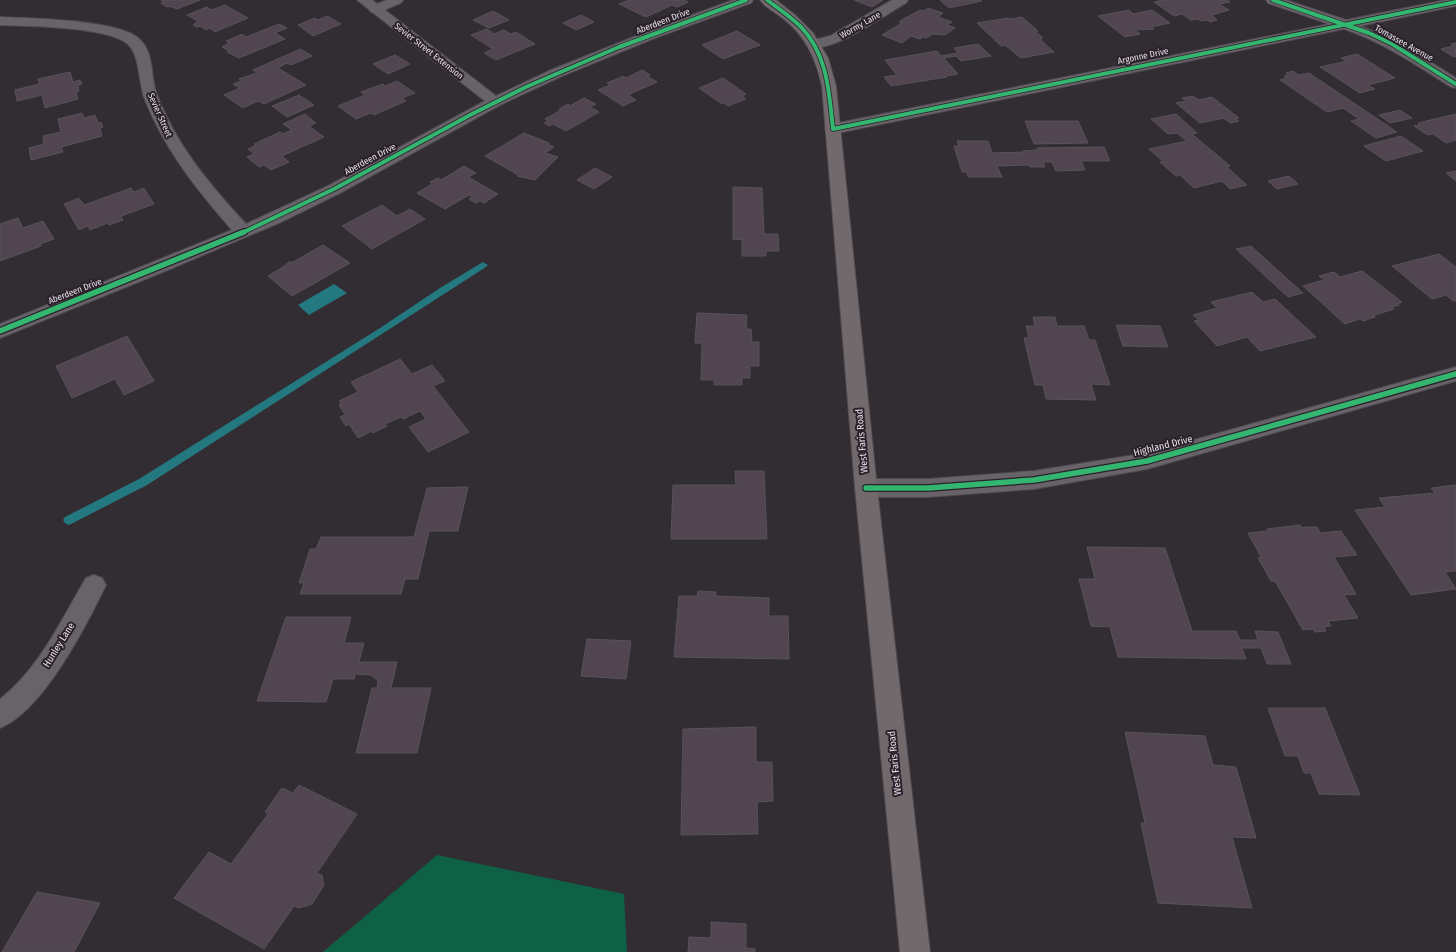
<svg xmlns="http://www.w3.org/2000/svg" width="1456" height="952" viewBox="0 0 1456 952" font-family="'Fira Sans Condensed',sans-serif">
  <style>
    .green { fill: #0e6145 }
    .water { fill: #24787f }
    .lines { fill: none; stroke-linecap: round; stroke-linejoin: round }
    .stream { fill: #24787f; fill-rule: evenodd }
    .building { fill: #514551; stroke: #575357 }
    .service-casing { stroke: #4f4a4f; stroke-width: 2 }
    .minor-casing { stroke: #4f4a4f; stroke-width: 2 }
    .secondary-casing { stroke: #4f4a4f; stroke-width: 2 }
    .service { fill: #686368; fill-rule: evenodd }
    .minor { fill: #686368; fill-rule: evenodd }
    .secondary { fill: #71696c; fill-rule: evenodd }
    .cycleway-far1-casing { stroke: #2a212b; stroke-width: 5.5 }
    .cycleway-casing { stroke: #2a212b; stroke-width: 8 }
    .cycleway-far1 { stroke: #33b770; stroke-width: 4 }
    .cycleway { stroke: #33b770; stroke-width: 5.5 }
    .labels { text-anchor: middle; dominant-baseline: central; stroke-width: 4; stroke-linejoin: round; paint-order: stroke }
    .far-street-label { font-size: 9px; fill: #e6e0e7; stroke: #2a212b }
    .street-label { font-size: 10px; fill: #e6e0e7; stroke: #2a212b }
  </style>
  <rect width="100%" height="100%" fill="#322d32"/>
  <polygon class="green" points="437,855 624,894 627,952 323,952"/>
  <polygon class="water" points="334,284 347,293 309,315 298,305"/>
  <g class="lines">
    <polygon class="stream" points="483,262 488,265 486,267 147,485 73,523 69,525 65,523 63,520 65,517 139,479 380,328 440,288"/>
  </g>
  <g class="building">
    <polygon points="161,0 200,0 177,9 169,6 167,7 161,3 164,2"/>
    <polygon points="629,0 684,0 688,2 677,7 672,5 646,17 619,4"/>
    <polygon points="854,0 883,0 872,7"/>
    <polygon points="940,0 980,0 982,1 949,8"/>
    <polygon points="1164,0 1227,0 1230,2 1219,4 1229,10 1212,15 1217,20 1210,22 1207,20 1201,21 1198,19 1191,20 1182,14 1174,16 1154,2"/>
    <polygon points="225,5 248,18 215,32 210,28 206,30 200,26 197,27 193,25 198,21 187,15 207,7 212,10"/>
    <polygon points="928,8 943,13 938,17 952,22 947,25 955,28 945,35 933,34 926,38 923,37 920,39 911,36 902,43 882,35 902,23 899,22 906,17 908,17 916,12 921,10 924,11"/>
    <polygon points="1129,10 1133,14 1152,10 1170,23 1151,27 1154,29 1135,30 1140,34 1125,37 1098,16"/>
    <polygon points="493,11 509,20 489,28 473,20"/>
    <polygon points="581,15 594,22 576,30 563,23"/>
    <polygon points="327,16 341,24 313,36 298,25 315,18 318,20"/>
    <polygon points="1022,17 1038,31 1036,32 1043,38 1040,39 1054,52 1021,58 1005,45 1001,46 977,23 1008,18 1010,19"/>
    <polygon points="279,24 287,28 275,33 285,39 239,58 227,52 229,51 222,47 230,43 226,41 242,34 246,37"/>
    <polygon points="487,29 494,34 504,30 511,34 516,32 535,44 496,60 484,53 493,49 471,35"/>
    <polygon points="737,31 760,45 723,59 702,45"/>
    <polygon points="1456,43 1456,56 1454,57 1441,49 1453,46 1451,44"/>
    <polygon points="978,44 991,56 961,61 956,56 944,58 958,74 946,76 947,77 891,86 884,77 897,75 885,60 937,51 941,56 958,53 954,48"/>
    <polygon points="300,49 312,56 291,65 287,63 278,68 306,85 264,104 258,101 243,108 224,95 240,88 233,84 241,81 239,79 257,73 253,70"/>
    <polygon points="1357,54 1395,78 1368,85 1375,89 1360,93 1320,67 1347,61 1341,58"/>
    <polygon points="395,55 410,64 388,74 373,64"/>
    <polygon points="642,70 650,75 647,76 657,82 628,95 636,100 623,106 598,90 610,85 607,83 624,76 626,78"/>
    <polygon points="1293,71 1299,75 1309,73 1397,132 1376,138 1351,121 1359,119 1343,108 1327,112 1280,80 1286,78 1284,76 1289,75 1286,73"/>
    <polygon points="70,72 73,82 80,80 82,84 78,85 79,91 76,92 78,99 45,108 42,95 17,101 15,90 39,84 38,79"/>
    <polygon points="723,78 746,94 742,96 746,99 728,106 724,103 722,104 699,88"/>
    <polygon points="397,81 415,93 402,98 406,101 374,115 371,113 356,119 338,106 365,95 361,92 383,84 385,86"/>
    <polygon points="299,95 314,105 287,117 272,106"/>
    <polygon points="1193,96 1199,100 1212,97 1239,118 1235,119 1239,121 1230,123 1224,118 1200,123 1176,103 1186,101 1182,98"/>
    <polygon points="584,98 596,104 590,107 599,112 566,131 553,124 549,126 544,123 548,121 545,119 561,110 559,109 568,104 570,106"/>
    <polygon points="1400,110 1412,118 1390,123 1379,115"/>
    <polygon points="82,113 84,118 95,115 98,123 101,122 103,127 100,128 102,136 61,147 63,152 31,160 29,148 44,144 43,136 61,132 58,119"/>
    <polygon points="305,114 316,123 309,126 324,137 282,156 289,162 271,170 264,165 259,167 247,157 254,154 248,149 257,145 254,144 280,132 283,134 292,130 283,124"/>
    <polygon points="1176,114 1197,133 1192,134 1230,166 1227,167 1247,185 1230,189 1222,181 1194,188 1180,175 1176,176 1160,162 1163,161 1149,149 1187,141 1177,133 1168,134 1151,119"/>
    <polygon points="1456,114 1456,140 1446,143 1433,134 1428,135 1414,126 1419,125 1418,123"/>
    <polygon points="1025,121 1078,121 1088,143 1034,144"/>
    <polygon points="524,133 549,143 547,144 554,147 545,153 558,157 535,180 517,176 518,175 485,156"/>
    <polygon points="1401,136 1423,151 1386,161 1364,146"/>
    <polygon points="957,141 988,141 992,153 1024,152 1023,151 1038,150 1037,148 1104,147 1110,161 1081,161 1085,170 1056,171 1052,162 1043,162 1045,167 1030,167 1029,165 997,166 1002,177 968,177 967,172 962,172 954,146 959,146"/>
    <polygon points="464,166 476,173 468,177 498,194 484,203 480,201 476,203 469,199 473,197 469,195 445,209 417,193 432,184 430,182 438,178 441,180"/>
    <polygon points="595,168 612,177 594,189 577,180"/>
    <polygon points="1456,171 1456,181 1446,173"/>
    <polygon points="1289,176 1298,184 1277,189 1268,181"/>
    <polygon points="733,187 762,188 764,234 778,234 779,251 766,251 766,256 742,256 742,240 733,239"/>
    <polygon points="131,188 134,192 144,188 154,204 121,216 123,220 109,225 108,223 90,230 88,226 79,230 64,204 79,198 84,205"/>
    <polygon points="382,205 397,216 410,209 425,219 372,249 342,226"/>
    <polygon points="18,218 23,228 43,221 54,239 40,244 41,246 0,261 0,224"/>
    <polygon points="323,245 350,263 292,296 268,276 283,267 289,262 293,262"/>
    <polygon points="1251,246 1303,293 1288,297 1236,249"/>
    <polygon points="1439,254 1456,267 1456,301 1453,301 1446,295 1432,299 1392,266"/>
    <polygon points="1362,271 1402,302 1397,304 1399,305 1392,307 1394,309 1372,316 1375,317 1363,321 1360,319 1345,324 1303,286 1324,280 1319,276 1334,272 1340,277"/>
    <polygon points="1252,292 1263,302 1275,299 1316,337 1260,351 1247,337 1217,346 1194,321 1199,320 1193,315 1217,308 1211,302"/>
    <polygon points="697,313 747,315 746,329 751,329 752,342 759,342 759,366 750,366 750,378 742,378 742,385 714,385 714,380 701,380 702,343 695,343"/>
    <polygon points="1033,317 1055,317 1057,326 1084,326 1089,340 1095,340 1110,385 1091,384 1096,400 1046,399 1043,385 1035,385 1024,338 1029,338 1026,326 1035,326"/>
    <polygon points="1116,325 1160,326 1168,347 1123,346"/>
    <polygon points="127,336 154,381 124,395 115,379 72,398 56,366"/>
    <polygon points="400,359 412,374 432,365 445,381 433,386 469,432 428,452 409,427 426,419 420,411 403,419 401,417 385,424 387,426 373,433 372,431 358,438 349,424 346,426 340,417 348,413 347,412 344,413 339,405 342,403 339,401 358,392 351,382"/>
    <polygon points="735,471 764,471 767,539 671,539 673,485 736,485"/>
    <polygon points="1456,485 1456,571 1445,572 1456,589 1411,595 1355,510 1385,507 1379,498 1435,493 1431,488"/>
    <polygon points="468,487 458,531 429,531 418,579 405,579 401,594 300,594 304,583 299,583 310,549 316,549 321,537 414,537 427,488"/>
    <polygon points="1300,525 1302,528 1306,527 1317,527 1320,533 1341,531 1357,555 1334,557 1356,594 1344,595 1358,618 1328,621 1331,626 1324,627 1326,631 1315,632 1313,629 1303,630 1275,581 1271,581 1258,558 1261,557 1248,533 1268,531 1267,529"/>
    <polygon points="1087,547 1165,548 1192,631 1236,631 1240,640 1258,640 1255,631 1278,632 1291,664 1267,664 1261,648 1242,648 1246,659 1118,657 1110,627 1091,626 1079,579 1095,579"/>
    <polygon points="698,591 716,592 715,596 769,598 769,616 788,616 789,659 674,657 679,596 697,596"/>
    <polygon points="286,617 351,617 344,643 364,643 359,662 397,662 391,688 431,688 417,753 356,753 372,688 377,688 378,681 371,675 355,674 354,679 333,679 326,702 257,701"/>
    <polygon points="587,639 631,641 626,679 581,676"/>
    <polygon points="1268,708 1325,708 1360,795 1319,794 1311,773 1304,773 1298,756 1285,756"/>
    <polygon points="756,727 756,762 772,762 773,801 757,802 758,834 681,835 683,729"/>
    <polygon points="1125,732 1205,736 1213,765 1236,767 1256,838 1232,837 1252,908 1158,903 1141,823 1145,823"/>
    <polygon points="299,785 357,814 317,873 322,875 324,885 312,904 299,908 294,906 264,949 174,898 209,852 231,864 268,814 265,812 282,788 293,793"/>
    <polygon points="37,892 100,903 74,952 2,952"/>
    <polygon points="711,922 746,924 746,948 755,949 755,952 688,952 689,937 711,938"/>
  </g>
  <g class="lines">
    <defs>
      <path id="service" d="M387 0H403L401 3C392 6 380 14 371 12L369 9 371 6Z"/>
      <g id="minor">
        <path d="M357 0H372L496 96 551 70 646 32 733 0H753L751 3 655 38 562 76 500 105 340 193 279 223 163 272 0 338V324L232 230C197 190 165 150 145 100 138 84 141 52 125 42 102 27 30 26 0 25V17C30 18 114 20 137 37 155 51 150 74 156 92 175 144 210 185 246 224L328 186 485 101Z"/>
        <path d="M892 0H908L906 3C885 15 833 53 810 47L808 44 810 41 830 36Z"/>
        <path d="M1266 0H1286L1346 20 1446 0H1456V6L1360 26 1397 41 1456 78V88L1451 87C1416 65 1383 42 1344 29L833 134 828 132 825 129 828 126 833 124 1329 24 1268 3Z"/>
        <polygon points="1456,367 1456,381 1147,469 1034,489 928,497 866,497 858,494 855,488 858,482 866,479 928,479 1034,471 1147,453"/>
        <path d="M94 575 102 578 106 585C86 626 43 711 0 728V699C39 669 61 620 86 578Z"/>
      </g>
      <path id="secondary" d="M760 0H776L795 15 813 33 828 58 836 86 877 488 930 952H900L855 488 822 86C816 59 806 37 785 20 777 13 766 8 760 0Z"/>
    </defs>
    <use href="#service" class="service-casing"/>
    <use href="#minor" class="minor-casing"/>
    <use href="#secondary" class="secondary-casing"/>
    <use href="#service" class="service"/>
    <use href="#minor" class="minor"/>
    <use href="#secondary" class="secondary"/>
    <defs>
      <g id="cycleway-far1">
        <path d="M767 0C779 9 791 17 801 27 828 55 829 93 833 129L1456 2"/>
        <polyline points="1273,0 1369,33 1392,44 1456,84"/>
        <polyline points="242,233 334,189 472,114 526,87 619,47 746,0"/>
      </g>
      <g id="cycleway">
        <polyline points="0,331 244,232"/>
        <polyline points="866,488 928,488 1034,480 1147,461 1456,374"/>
      </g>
    </defs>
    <use href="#cycleway-far1" class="cycleway-far1-casing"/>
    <use href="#cycleway" class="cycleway-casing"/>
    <use href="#cycleway-far1" class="cycleway-far1"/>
    <use href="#cycleway" class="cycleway"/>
  </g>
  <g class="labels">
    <g class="far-street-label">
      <text transform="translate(663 21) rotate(-21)">Aberdeen Drive</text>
      <text transform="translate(860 25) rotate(-30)">Wormy Lane</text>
      <text transform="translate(1404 43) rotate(29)">Tomassee Avenue</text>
      <text transform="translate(429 51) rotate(38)">Sevier Street Extension</text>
      <text transform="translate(1143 56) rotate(-12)">Argonne Drive</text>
      <text transform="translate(160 115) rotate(66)">Sevier Street</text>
      <text transform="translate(370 159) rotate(-28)">Aberdeen Drive</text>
      <text transform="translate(75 291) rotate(-21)">Aberdeen Drive</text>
    </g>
    <g class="street-label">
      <text transform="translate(862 441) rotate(-95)">West Faris Road</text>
      <text transform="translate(1163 446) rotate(-14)">Highland Drive</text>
      <text transform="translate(59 645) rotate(-58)">Hunley Lane</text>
      <text transform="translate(895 763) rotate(-96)">West Faris Road</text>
    </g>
  </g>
</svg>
